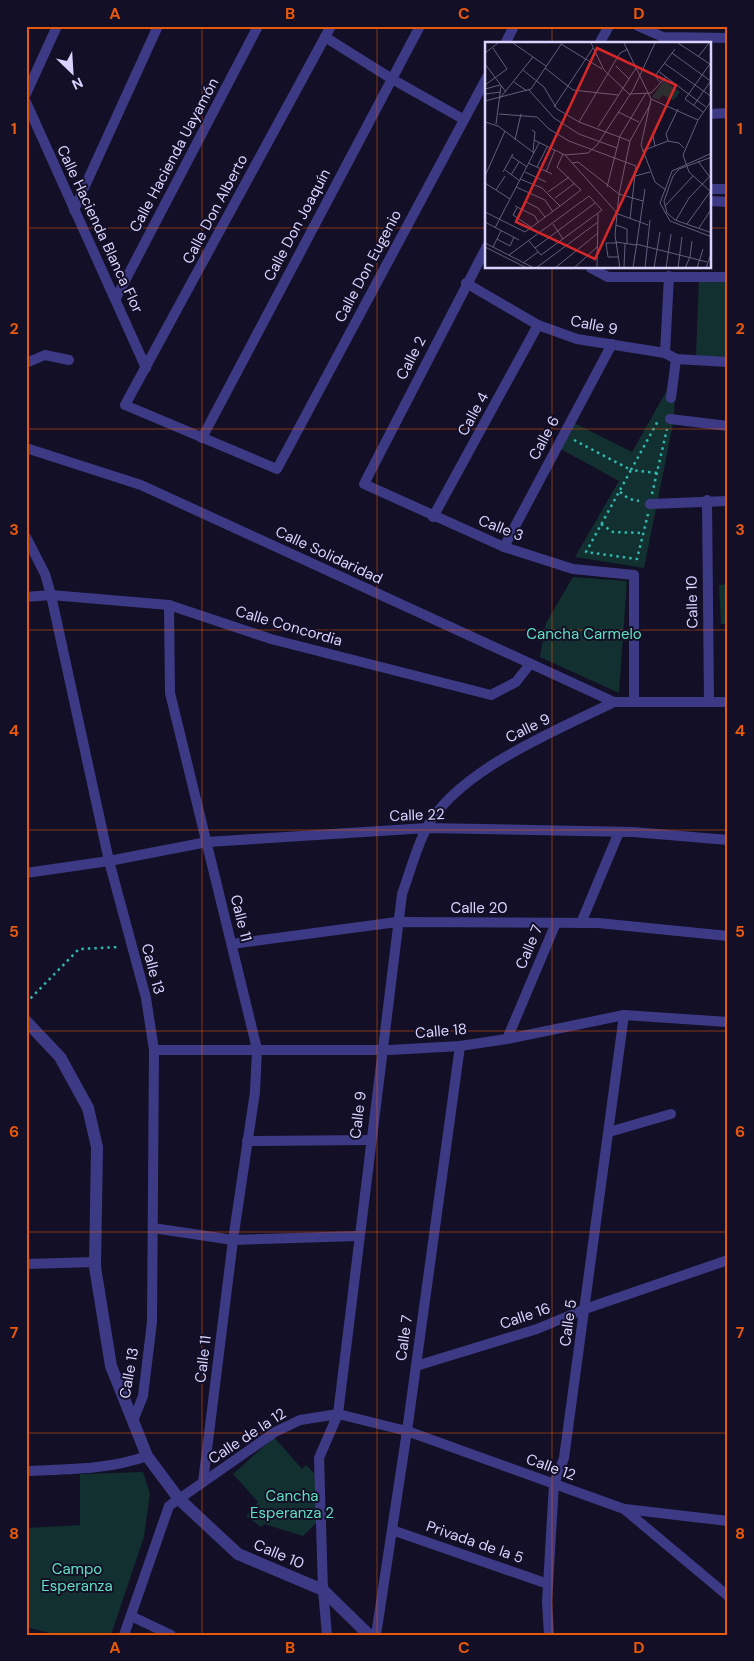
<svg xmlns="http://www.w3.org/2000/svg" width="754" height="1661" viewBox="0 0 754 1661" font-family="'DM Sans',sans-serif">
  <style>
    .green { fill: #12302f }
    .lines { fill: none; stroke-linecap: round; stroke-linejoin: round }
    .path { stroke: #2fb8b0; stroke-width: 2.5; stroke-dasharray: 2.5 4; stroke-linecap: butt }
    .minor { stroke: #3d3a85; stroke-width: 10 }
    .tertiary { stroke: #3d3a85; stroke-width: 12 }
    .grid { fill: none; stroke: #e8590c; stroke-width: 1; stroke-opacity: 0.55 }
    .labels { text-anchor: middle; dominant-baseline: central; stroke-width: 4; stroke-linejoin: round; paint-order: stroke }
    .street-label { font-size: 15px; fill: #d9d4ff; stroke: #130f26 }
    .park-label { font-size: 15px; fill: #5fe0c0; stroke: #130f26 }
    .inset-road { fill: none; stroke: #625e7d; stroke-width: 1 }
    .view { fill: #d62828; fill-opacity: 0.15; stroke: #d62828; stroke-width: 2.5 }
    .inset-edge { fill: none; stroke: #d9d4ff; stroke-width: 2.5 }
    .neatline { fill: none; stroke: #e8590c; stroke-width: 2 }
    .grid-label { font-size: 16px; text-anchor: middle; font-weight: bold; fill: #e8590c }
  </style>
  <rect width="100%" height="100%" fill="#130f26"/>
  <g class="green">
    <polygon points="699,277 728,277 728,357 696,357"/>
    <polygon points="675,376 674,419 644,568 575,557 619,481 557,447 570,421 632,452"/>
    <polygon points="573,577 627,581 619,693 540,657 546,623"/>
    <polygon points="728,584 728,624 721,624 719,585"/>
    <polygon points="274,1437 302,1469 306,1465 315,1474 317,1522 303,1536 264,1524 261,1527 246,1516 258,1502 233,1474"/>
    <polygon points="143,1472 150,1493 144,1537 111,1635 57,1635 26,1627 26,1528 80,1525 80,1474"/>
  </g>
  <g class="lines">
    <g class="path">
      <polyline points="574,440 631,470 586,552 637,559 648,514"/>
      <polyline points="657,473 631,470 659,419"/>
      <polyline points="620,492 629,499 639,501"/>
      <polyline points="652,494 667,429"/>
      <polyline points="601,524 613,532 643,533"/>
      <polyline points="26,1003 79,949 120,947"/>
    </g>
    <g class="minor">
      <polyline points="331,26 125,405 277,469 487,77"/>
      <polyline points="638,26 663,37 728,38"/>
      <polyline points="325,37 392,79 463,119"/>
      <polyline points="505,44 514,26"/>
      <polyline points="599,44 609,26"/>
      <polyline points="26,94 57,26"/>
      <polyline points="26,102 146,368"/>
      <polyline points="710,114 728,113"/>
      <polyline points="710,189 728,189"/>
      <polyline points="710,201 728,202"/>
      <polyline points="74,210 158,26"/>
      <polyline points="487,246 364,484 504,547 573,569 634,575 634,702"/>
      <polyline points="591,268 608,277 728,277"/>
      <polyline points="466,283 538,325 577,339 665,353 676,359 728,362"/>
      <polyline points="116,298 258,26"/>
      <polyline points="665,353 669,276"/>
      <polyline points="26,363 45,355 69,360"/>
      <polyline points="671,398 676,359"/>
      <polyline points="670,419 728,426"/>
      <polyline points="202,438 420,26"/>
      <polyline points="26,448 141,485 614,702 728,702"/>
      <polyline points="707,500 709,702"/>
      <polyline points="650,504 728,501"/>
      <polyline points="433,517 538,325"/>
      <polyline points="26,537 45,574 51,595 109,861 146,998 154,1050 152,1322 143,1396 133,1421"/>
      <polyline points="504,547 612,344"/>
      <polyline points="26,597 51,595 169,605 271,639 491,695 516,682 530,664"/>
      <polyline points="169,605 170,693 257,1049 255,1092 233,1240 203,1482"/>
      <polyline points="26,873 109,861 207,842 427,828 633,832 728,840"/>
      <polyline points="581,923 619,832"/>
      <polyline points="232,944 397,922 598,923 728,936"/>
      <polyline points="507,1039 556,923"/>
      <polyline points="154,1050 390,1050 460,1046 507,1039 624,1015 728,1022"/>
      <polyline points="609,1132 671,1114"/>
      <polyline points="247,1141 370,1140"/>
      <polyline points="153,1228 233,1240 358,1236"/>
      <polyline points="26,1264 95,1262"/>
      <polyline points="416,1366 537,1329 585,1309 728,1260"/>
      <path d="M26 1471C67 1469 108 1470 147 1456"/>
      <polyline points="625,1509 728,1521"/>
      <polyline points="392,1530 548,1584"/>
      <polyline points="131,1616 171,1635"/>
      <polyline points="124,1635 169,1506 275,1432 300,1420 338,1414 407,1431 624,1509 728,1596"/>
      <path d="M327 1635 323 1590 319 1458 338 1414 402 894C410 872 416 849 426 829 457 770 556 731 614 702"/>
      <polyline points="376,1635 407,1431 460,1046"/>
      <polyline points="549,1635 547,1602 554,1484 564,1458 624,1015"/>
    </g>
    <polyline class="tertiary" points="26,1021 60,1057 88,1108 97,1147 95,1267 111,1366 147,1456 179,1499 238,1554 323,1590 369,1635"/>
  </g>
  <path class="grid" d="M202 26V1635M377 26V1635M552 26V44M26 228H487M710 228H728M552 268V1635M26 429H728M26 630H728M26 830H728M26 1031H728M26 1232H728M26 1433H728"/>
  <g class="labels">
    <g class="street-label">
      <text transform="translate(174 155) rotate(-62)">Calle Hacienda Uayamón</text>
      <text transform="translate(215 209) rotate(-62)">Calle Don Alberto</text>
      <text transform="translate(297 225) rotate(-62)">Calle Don Joaquín</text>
      <text transform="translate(100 229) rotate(65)">Calle Hacienda Blanca Flor</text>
      <text transform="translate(368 266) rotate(-62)">Calle Don Eugenio</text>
      <text transform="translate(594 325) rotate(11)">Calle 9</text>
      <text transform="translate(411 358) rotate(-63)">Calle 2</text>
      <text transform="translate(473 414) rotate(-61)">Calle 4</text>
      <text transform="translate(544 438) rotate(-62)">Calle 6</text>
      <text transform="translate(501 528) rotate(21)">Calle 3</text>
      <text transform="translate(329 555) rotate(25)">Calle Solidaridad</text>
      <text transform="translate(692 602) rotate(-91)">Calle 10</text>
      <text transform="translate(289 626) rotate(16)">Calle Concordia</text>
      <text transform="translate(528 728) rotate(-26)">Calle 9</text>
      <text transform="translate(417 815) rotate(-2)">Calle 22</text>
      <text x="479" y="908">Calle 20</text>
      <text transform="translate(241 918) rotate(76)">Calle 11</text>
      <text transform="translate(529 947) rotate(-67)">Calle 7</text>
      <text transform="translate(153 969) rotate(75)">Calle 13</text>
      <text transform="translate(441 1031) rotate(-5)">Calle 18</text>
      <text transform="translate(358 1115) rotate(-83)">Calle 9</text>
      <text transform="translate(525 1316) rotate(-19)">Calle 16</text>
      <text transform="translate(568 1323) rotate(-82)">Calle 5</text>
      <text transform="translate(404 1338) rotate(-82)">Calle 7</text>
      <text transform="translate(203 1359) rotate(-83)">Calle 11</text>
      <text transform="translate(129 1373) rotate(-80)">Calle 13</text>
      <text transform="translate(247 1436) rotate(-33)">Calle de la 12</text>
      <text transform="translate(551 1467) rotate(20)">Calle 12</text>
      <text transform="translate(475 1542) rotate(19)">Privada de la 5</text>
      <text transform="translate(279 1554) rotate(23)">Calle 10</text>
    </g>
    <g class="park-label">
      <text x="584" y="634">Cancha Carmelo</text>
      <text x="292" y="1496">Cancha<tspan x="292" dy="17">Esperanza 2</tspan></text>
      <text x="77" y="1569">Campo<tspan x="77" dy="17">Esperanza</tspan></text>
    </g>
  </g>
  <g transform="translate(485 42)">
    <rect width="226" height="226" fill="#130f26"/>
    <path d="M179 39 195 50 189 58 177 53 174 58 167 55Z" fill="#12302f"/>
    <path class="inset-road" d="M28 1 61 24M106 1 119 28 144 52 166 51 181 35M139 1 166 57 156 103 170 140 181 148M193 1 225 22M76 2 117 27M0 11 13 1M187 11 227 40M213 15 224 1M179 21 227 55M0 22 21 50M131 24 144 37M60 26 88 48 133 53M38 28 59 45 72 67 94 80 145 99M173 29 221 65M29 40 42 49M176 41 170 34 190 7M0 43 22 27 8 6M0 47 15 43M44 48 69 76 94 92 132 106M0 52 16 50M15 56 48 15M166 57 213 78M227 58 213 78 198 113 204 130 227 151M0 59 46 47 77 1M209 63 225 40M69 65 108 6M133 70 154 80M218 70 200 57 227 19M14 72 52 75 64 87 84 99 151 124 145 177M0 80 13 84 49 111M94 80 135 11 143 7M11 82 16 44M113 85 151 26M47 88 50 90 48 110M30 98 36 72M49 98 80 113 133 172 163 183M183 99 181 92 193 67M170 104 168 94 175 78M157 109 183 99 194 101 199 106M227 111 187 129 175 161 185 179 227 195M80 113 103 111 112 103 148 48 170 1M26 114 42 125M227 115 194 127 188 134 179 159 182 171 190 178 227 191M213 119 224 134M43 121 67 132M87 121 93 120 134 152 158 159M52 125 62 105M20 128 35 139M18 130 28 112M40 130 61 140M61 130 70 108M26 133 34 120M0 134 20 89M150 134 165 130M35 137 57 146 75 164M0 141 25 157M31 145 60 158 68 170M122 145 135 94 161 51M11 148 20 134M63 150 84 135M70 156 90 141M30 164 50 174 53 180M180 164 208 134M32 166 28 173 46 185M37 168 41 160 53 166 60 175M0 170 40 190 75 164 96 148 72 125 78 112M191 178 204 156 227 132M0 180 34 198M68 182 78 197M202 182 225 150M131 183 142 187V202M10 186 54 101M214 186 227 166M12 197 25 204 29 195M131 200 151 203M0 201 49 226M132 201H121L123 215H134M151 202 222 220M0 205 42 226M8 205 16 189M50 206 110 161M24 213 104 154 117 168 56 213 44 199M38 221 53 210M139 225 140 202M51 226 113 180M70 226 113 191M89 226 112 205M112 226 113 172M135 226 130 193 134 152 145 99 166 61M148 226 160 147M160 226 165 178M169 226 175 190M181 226 186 192M193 226 197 195M200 226 205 215 207 199M212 226 218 207M221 226 227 209"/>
    <path class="view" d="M112 6 191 43 110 217 31 180Z"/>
    <rect width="226" height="226" class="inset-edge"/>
  </g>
  <rect width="754" height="1661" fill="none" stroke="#130f26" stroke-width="55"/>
  <g transform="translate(72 72) rotate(155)" stroke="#130f26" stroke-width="4" paint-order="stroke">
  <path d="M0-4L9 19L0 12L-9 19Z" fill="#d9d4ff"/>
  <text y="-8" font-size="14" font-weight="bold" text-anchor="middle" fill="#d9d4ff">N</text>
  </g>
  <rect x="28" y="28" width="698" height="1606" class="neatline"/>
  <g class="grid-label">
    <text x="115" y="19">A</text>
    <text x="290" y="19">B</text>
    <text x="464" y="19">C</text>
    <text x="639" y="19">D</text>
    <text x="14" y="134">1</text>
    <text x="740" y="134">1</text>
    <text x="14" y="334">2</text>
    <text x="740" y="334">2</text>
    <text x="14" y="535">3</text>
    <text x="740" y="535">3</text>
    <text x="14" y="736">4</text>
    <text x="740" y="736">4</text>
    <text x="14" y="937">5</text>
    <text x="740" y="937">5</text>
    <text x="14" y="1137">6</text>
    <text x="740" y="1137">6</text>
    <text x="14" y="1338">7</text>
    <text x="740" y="1338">7</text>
    <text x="14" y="1539">8</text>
    <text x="740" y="1539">8</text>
    <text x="115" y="1653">A</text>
    <text x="290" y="1653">B</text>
    <text x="464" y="1653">C</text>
    <text x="639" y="1653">D</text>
  </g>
</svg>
